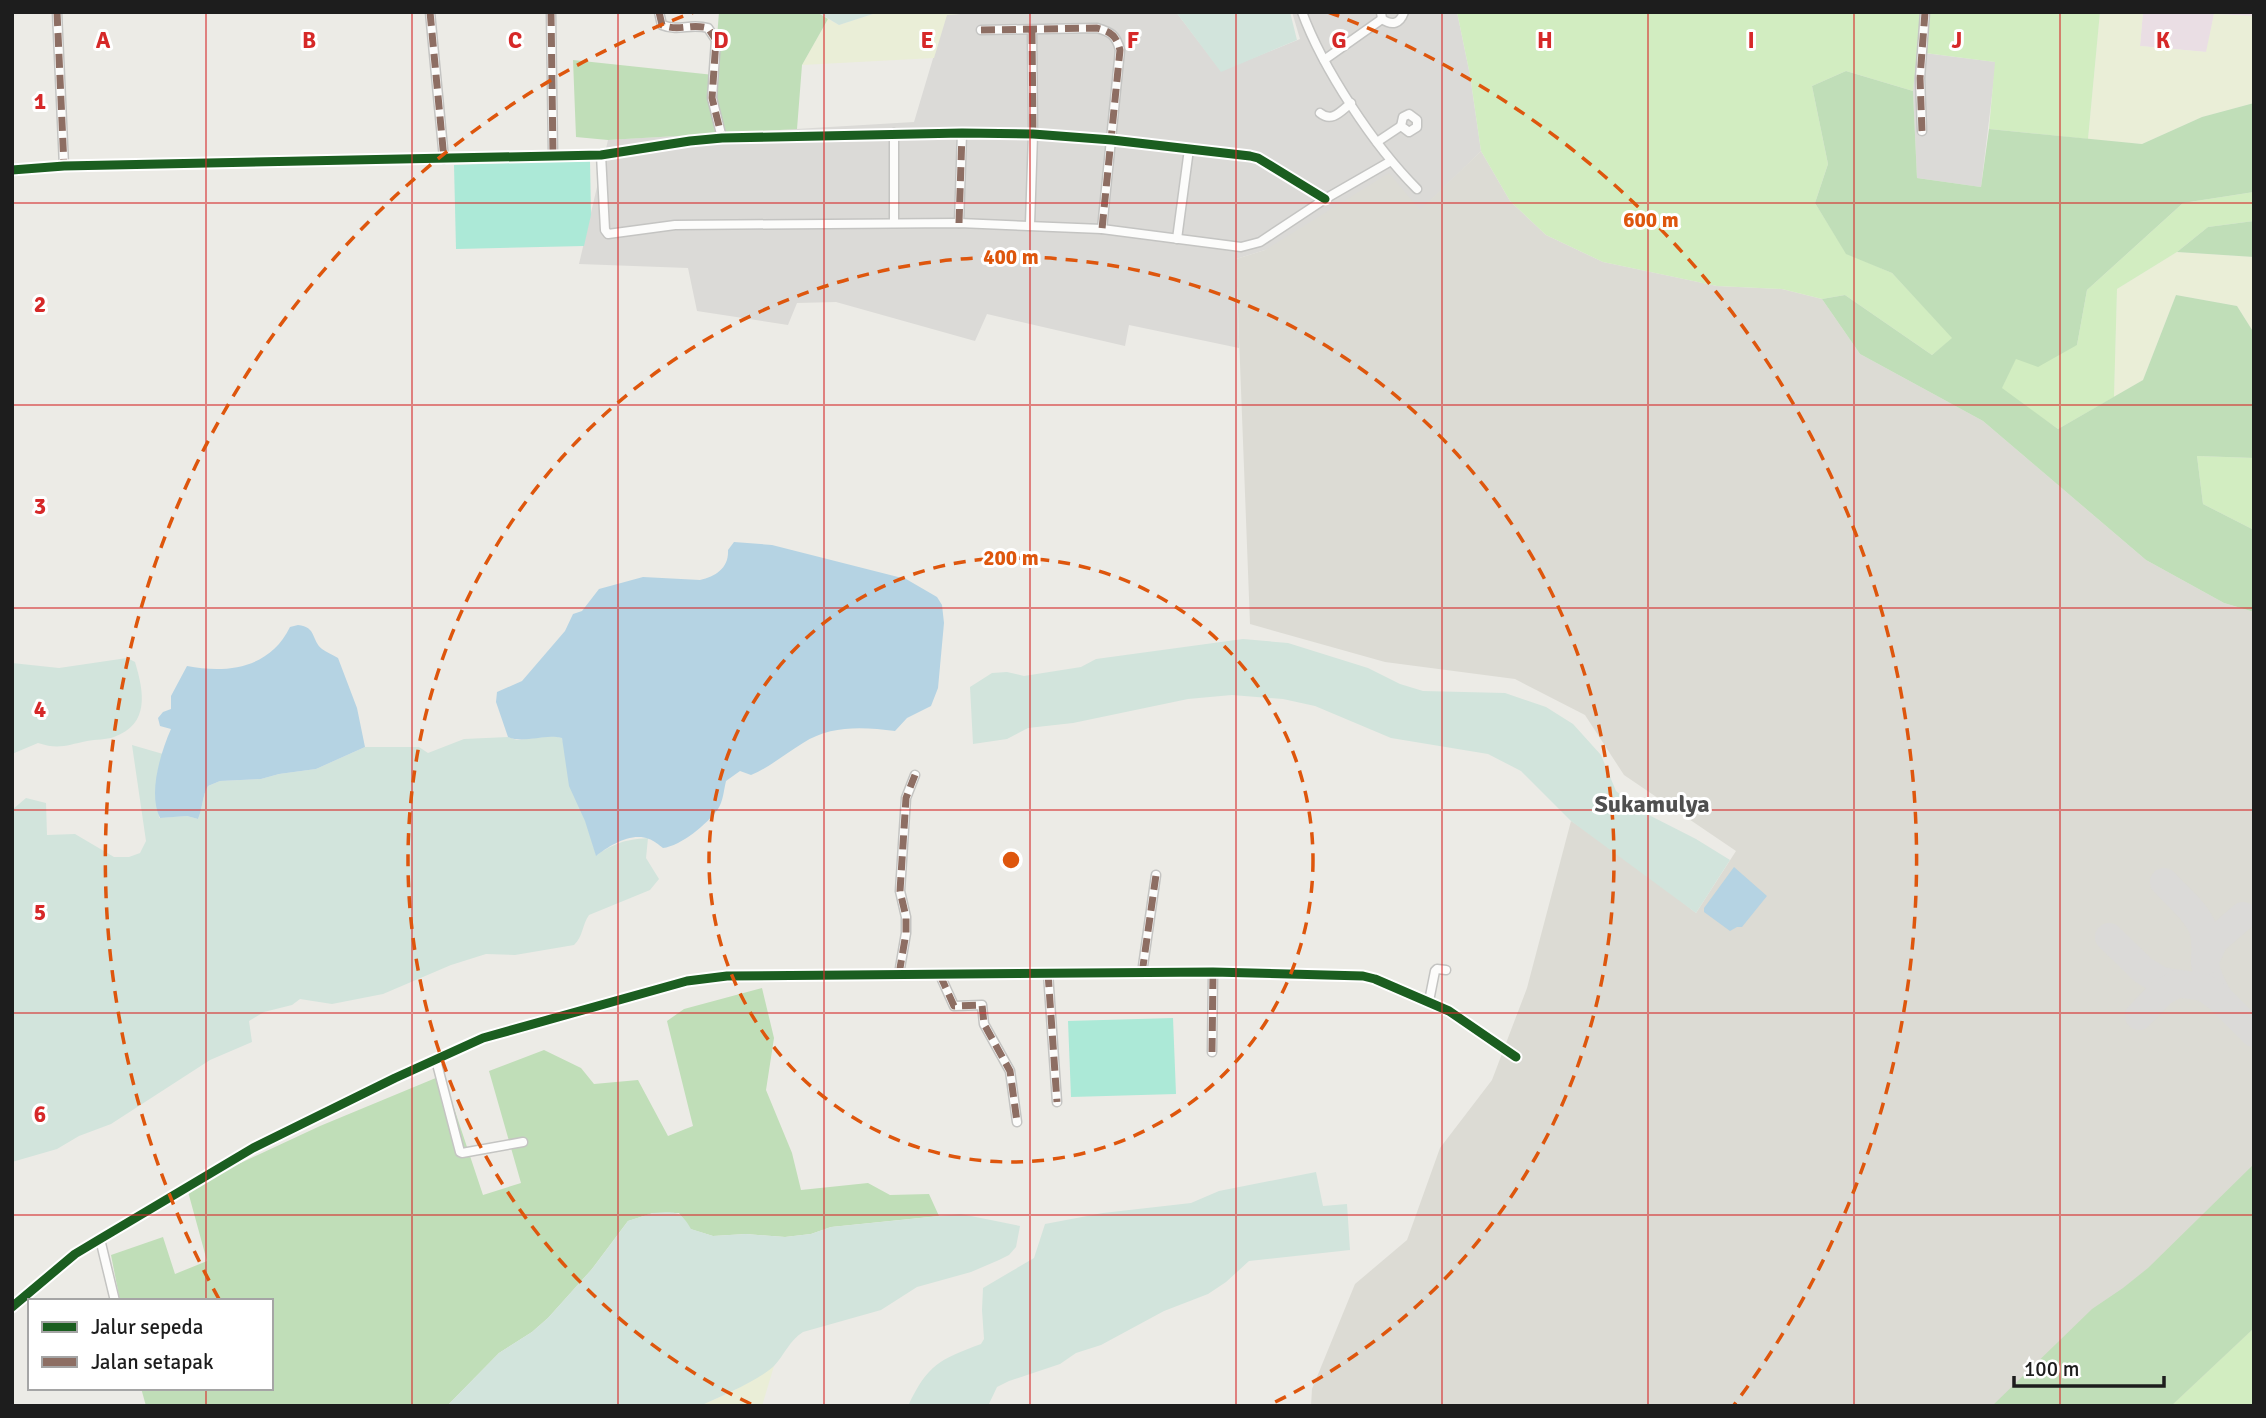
<svg xmlns="http://www.w3.org/2000/svg" width="2266" height="1418" viewBox="0 0 2266 1418" font-family="Signika,sans-serif">
  <style>
    .residential { fill: #dbdad7 }
    .industrial { fill: #eadee4 }
    .airport { fill: #dcdbd4 }
    .farmland { fill: #eaeed7 }
    .grass { fill: #d2edc1 }
    .forest { fill: #c0deb8 }
    .wetland { fill: #d2e4dc }
    .pitch { fill: #ace9d7 }
    .water { fill: #b5d3e3 }
    .lines { fill: none; stroke-linecap: round; stroke-linejoin: round }
    .taxiway { stroke: #dbdad8; stroke-width: 28 }
    .street-casing { stroke: #c4c4c2; stroke-width: 11 }
    .street { stroke: #fcfcfb; stroke-width: 8 }
    .quiet { stroke: #8d6e63; stroke-width: 7; stroke-dasharray: 14 7; stroke-linecap: butt }
    .cycleway-casing { stroke: #fff; stroke-width: 13 }
    .cycleway { stroke: #1b5e20; stroke-width: 9 }
    .grid { fill: none; stroke: #d62828; stroke-width: 2; stroke-opacity: 0.55 }
    .ring { fill: none; stroke: #de560d; stroke-width: 3.5; stroke-dasharray: 12 9 }
    .labels { text-anchor: middle; dominant-baseline: central; stroke-width: 6; stroke-linejoin: round; paint-order: stroke }
    .quarter-label { font-size: 24px; font-weight: bold; fill: #505050; stroke: #fff }
    .grid-label { font-size: 23px; text-anchor: middle; font-weight: bold; fill: #d62828; stroke: #fff; stroke-width: 6; stroke-linejoin: round; paint-order: stroke }
    .centre { fill: #de560d; stroke: #fff; stroke-width: 3.5 }
    .ring-label { font-size: 21px; text-anchor: middle; font-weight: bold; fill: #de560d; stroke: #fff; stroke-width: 6; stroke-linejoin: round; paint-order: stroke }
  </style>
  <rect width="100%" height="100%" fill="#ecebe6"/>
  <g class="residential">
    <polygon points="986,12 1176,12 1221,71 1300,39 1292,12 1457,12 1470,75 1481,151 1420,211 1265,250 1236,259 1239,348 1129,325 1125,346 987,314 975,341 836,302 797,303 788,325 697,311 688,268 579,264 608,140 914,122 946,15"/>
    <polygon points="1916,52 1996,62 1981,187 1917,178 1913,91"/>
  </g>
  <polygon class="industrial" points="2143,12 2254,12 2254,16 2214,14 2207,52 2140,46"/>
  <polygon class="airport" points="1481,151 1510,201 1546,235 1603,262 1717,286 1782,289 1822,299 1860,354 1983,421 2146,560 2224,603 2254,612 2254,1406 1311,1406 1312,1389 1355,1284 1407,1240 1440,1148 1492,1080 1527,988 1571,821 1619,852 1696,913 1736,851 1624,775 1585,715 1515,679 1385,662 1250,624 1236,259 1265,250 1389,173 1420,210"/>
  <g class="farmland">
    <polygon points="879,12 986,12 947,15 934,58 802,65 828,19 839,25"/>
    <polygon points="2100,12 2143,12 2140,46 2206,52 2214,14 2254,16 2254,103 2202,117 2142,144 2088,139"/>
    <polygon points="2177,252 2254,257 2254,333 2237,306 2176,295 2143,380 2114,397 2117,289"/>
    <polygon points="774,1366 762,1406 700,1406 735,1390"/>
  </g>
  <g class="grass">
    <polygon points="1457,12 2100,12 2088,139 1989,129 1995,62 1917,52 1913,91 1846,71 1812,86 1828,164 1815,203 1846,253 1892,273 1953,338 1932,355 1845,295 1822,299 1782,289 1717,286 1603,262 1546,235 1510,201 1481,151 1470,75"/>
    <polygon points="2254,192 2254,221 2208,227 2177,252 2117,289 2114,397 2058,429 2001,389 2016,358 2077,345 2087,290 2183,203"/>
    <polygon points="2197,456 2254,458 2254,530 2203,504"/>
    <polygon points="2254,1328 2254,1406 2171,1406"/>
  </g>
  <g class="forest">
    <polygon points="719,12 817,12 828,19 802,65 797,129 608,140 576,137 573,60 714,75"/>
    <polygon points="1846,71 1913,91 1917,178 1981,187 1989,129 2142,144 2202,117 2254,103 2254,192 2183,203 2087,290 2077,345 2038,367 2016,359 2002,388 2058,429 2143,380 2176,295 2237,306 2254,333 2254,458 2197,456 2203,504 2254,530 2254,612 2224,603 2146,560 1983,421 1860,354 1822,299 1845,295 1932,355 1952,338 1892,273 1846,254 1815,203 1828,164 1812,86"/>
    <polygon points="2254,221 2254,257 2177,252 2208,227"/>
    <polygon points="762,988 774,1038 766,1090 792,1153 801,1190 868,1183 890,1195 929,1194 939,1216 831,1227 811,1234 785,1237 746,1234 713,1236 690,1229 679,1213 653,1213 628,1221 592,1269 548,1318 532,1332 499,1353 447,1406 146,1406 141,1388 271,1388 271,1301 120,1301 111,1255 163,1237 175,1274 207,1261 187,1188 320,1126 443,1075 483,1195 521,1183 489,1071 544,1050 581,1068 594,1084 638,1080 668,1136 693,1126 667,1021 684,1009"/>
    <polygon points="2254,1164 2254,1328 2171,1406 1992,1406 2092,1309 2123,1288 2148,1268"/>
  </g>
  <g class="wetland">
    <polygon points="817,12 879,12 839,25"/>
    <polygon points="1176,12 1290,12 1297,40 1221,72"/>
    <polygon points="1243,639 1288,643 1368,668 1400,684 1423,691 1505,693 1546,707 1573,724 1601,755 1616,791 1639,810 1696,839 1730,860 1696,913 1571,821 1521,771 1488,754 1391,738 1315,706 1283,699 1232,695 1188,699 1073,723 1028,728 1007,739 973,744 970,687 992,673 1007,672 1024,676 1081,667 1096,659"/>
    <path d="M127 658 135 662C144 692 150 724 114 737 106 740 96 739 87 741 67 745 59 750 38 743L12 754V663L59 668Z"/>
    <path d="M553 736 562 738 596 855C616 843 623 840 648 838L646 858 659 879 650 890 589 915C582 925 583 937 574 945L515 955 486 954 451 965 383 994 332 1004 300 999 292 1005 264 1012 249 1021 252 1042 210 1060 111 1124 79 1136 57 1149 12 1162V810L26 798 46 803 47 835 75 834 114 857H129L140 853 146 841 132 745 163 754 157 774 159 818 187 816 198 819C203 808 202 796 208 786L220 781 261 779 279 774 316 769 365 747H419L428 753 464 739 508 737 517 740Z"/>
    <path d="M1316 1172 1323 1206 1347 1204 1350 1250 1249 1261 1226 1282 1208 1294 1164 1311 1101 1345 1076 1353 1060 1364 1009 1381 997 1387 988 1406H908C928 1364 939 1360 981 1344L984 1339 982 1310 983 1288 1034 1258 1045 1224 1103 1213 1191 1203 1219 1191Z"/>
    <path d="M653 1213C674 1212 680 1209 691 1229L713 1236 746 1234 785 1237 811 1234 831 1227 961 1214 1020 1226 1016 1247 1009 1255 999 1260 971 1272 917 1287 881 1310 803 1332C789 1341 785 1354 774 1366 758 1381 721 1396 700 1406H447L499 1353 532 1332 548 1318 592 1269 628 1221Z"/>
  </g>
  <g class="pitch">
    <polygon points="590,160 591,215 584,246 456,249 454,165"/>
    <polygon points="1173,1018 1176,1094 1071,1097 1068,1021"/>
  </g>
  <g class="water">
    <path d="M734 542 772 545 906 579 937 597 942 605 944 623 938 688 931 706 907 718 895 731C863 727 831 725 803 743 785 754 770 767 751 775L740 771 726 781C724 789 723 802 718 809 707 824 681 846 663 848 659 845 653 840 649 839 631 832 609 846 596 856L585 821 569 786 562 738C544 733 525 744 508 737L496 702 497 692 522 681 565 631 573 614 582 611 599 589 643 577 700 580C716 576 729 568 728 550Z"/>
    <path d="M298 625C317 627 311 640 322 649 326 652 333 655 338 658L357 708 365 747 316 769 279 774 261 779 220 781 208 786C202 796 203 808 198 819L187 816 160 818C148 794 160 754 171 729L160 726 158 718 163 712 171 709V696L187 666C228 674 270 668 290 627Z"/>
    <polygon points="1734,867 1767,896 1742,927 1737,927 1730,931 1704,912 1704,908"/>
  </g>
  <g class="lines">
    <g class="taxiway">
      <path d="M2164 882C2177 896 2196 911 2203 929 2207 941 2205 950 2205 962 2206 975 2212 986 2219 998"/>
      <polyline points="2109,937 2143,970 2161,981 2203,987 2219,998 2254,1033"/>
      <polyline points="2205,961 2214,941 2243,916"/>
      <polyline points="2139,1016 2162,992 2177,984"/>
    </g>
    <defs>
      <g id="street">
        <polyline points="57,12 64,166"/>
        <polyline points="430,12 444,159"/>
        <polyline points="551,12 553,156"/>
        <path d="M659 12 662 25C680 32 689 23 708 28L716 40 712 98 722 138"/>
        <path d="M1302 12C1323 69 1374 146 1417 189"/>
        <path d="M1381 12 1382 19C1392 26 1400 24 1404 12"/>
        <path d="M981 30 1097 28C1111 32 1116 35 1120 50L1102 229"/>
        <polyline points="1324,60 1382,19"/>
        <path d="M1320 113C1332 123 1341 111 1351 103"/>
        <polygon points="1409,114 1417,120 1417,127 1409,132 1401,126 1403,117"/>
        <polyline points="1922,131 1920,78 1925,12"/>
        <polyline points="1377,142 1401,126"/>
        <polyline points="601,155 605,230 608,234 675,225 959,223 1102,229 1241,247 1260,242 1325,199 1391,161"/>
        <polyline points="12,170 64,166 601,155 690,141 722,138 962,133 1033,134 1112,140 1250,156 1258,158 1325,199"/>
        <polyline points="894,222 894,133"/>
        <polyline points="959,223 962,133"/>
        <polyline points="1030,224 1033,134 1032,30"/>
        <polyline points="1177,239 1189,149"/>
        <polyline points="1048,973 1057,1102"/>
        <polyline points="1142,973 1156,875"/>
        <polyline points="899,974 906,933 906,917 900,891 906,798 915,775"/>
        <polyline points="940,975 954,1006 982,1005 984,1024 1010,1071 1017,1122"/>
        <polyline points="1429,1001 1435,971 1437,969 1446,970"/>
        <polyline points="1212,1052 1213,972"/>
        <polyline points="436,1060 460,1152 462,1153 523,1142"/>
        <polyline points="100,1239 115,1301"/>
        <polyline points="12,1307 75,1254 100,1239 253,1148 395,1078 483,1038 687,981 727,976 1213,972 1363,976 1375,979 1449,1011 1516,1057"/>
      </g>
    </defs>
    <use href="#street" class="street-casing"/>
    <use href="#street" class="street"/>
    <g class="quiet">
      <polyline points="57,12 64,166"/>
      <polyline points="430,12 444,159"/>
      <polyline points="551,12 553,156"/>
      <path d="M659 12 662 25C680 32 689 23 708 28L716 40 712 98 722 138"/>
      <path d="M981 30 1097 28C1111 32 1116 35 1120 50L1102 229"/>
      <polyline points="1032,30 1033,134"/>
      <polyline points="1922,131 1920,78 1925,12"/>
      <polyline points="959,223 962,133"/>
      <polyline points="1048,973 1057,1102"/>
      <polyline points="1142,973 1156,875"/>
      <polyline points="899,974 906,933 906,917 900,891 906,798 915,775"/>
      <polyline points="940,975 954,1006 982,1005 984,1024 1010,1071 1017,1122"/>
      <polyline points="1212,1052 1213,972"/>
    </g>
    <defs>
      <g id="cycleway">
        <polyline points="12,170 64,166 601,155 690,141 722,138 962,133 1033,134 1112,140 1250,156 1258,158 1325,199"/>
        <polyline points="12,1307 75,1254 100,1239 253,1148 395,1078 483,1038 687,981 727,976 1213,972 1363,976 1375,979 1449,1011 1516,1057"/>
      </g>
    </defs>
    <use href="#cycleway" class="cycleway-casing"/>
    <use href="#cycleway" class="cycleway"/>
  </g>
  <path class="grid" d="M206 12V1301M412 12V1406M618 12V1406M824 12V1406M1030 12V1406M1236 12V1406M1442 12V1406M1648 12V1406M1854 12V1406M2060 12V1406M12 203H2254M12 405H2254M12 608H2254M12 810H2254M12 1013H2254M12 1215H2254M206 1388V1406"/>
  <g class="ring">
    <circle cx="1011" cy="860" r="302"/>
    <path d="M751 1404A603 603 0 1 1 1271 1404"/>
    <path d="M219 1299A905 905 0 0 1 694 12M1328 12A905 905 0 0 1 1734 1405"/>
  </g>
  <g class="labels">
    <g class="quarter-label">
      <text x="1652" y="804">Sukamulya</text>
    </g>
  </g>
  <g class="grid-label">
    <text x="103" y="48">A</text>
    <text x="309" y="48">B</text>
    <text x="515" y="48">C</text>
    <text x="721" y="48">D</text>
    <text x="927" y="48">E</text>
    <text x="1133" y="48">F</text>
    <text x="1339" y="48">G</text>
    <text x="1545" y="48">H</text>
    <text x="1751" y="48">I</text>
    <text x="1957" y="48">J</text>
    <text x="2163" y="48">K</text>
    <text x="40" y="109">1</text>
    <text x="40" y="312">2</text>
    <text x="40" y="514">3</text>
    <text x="40" y="717">4</text>
    <text x="40" y="920">5</text>
    <text x="40" y="1122">6</text>
  </g>
  <circle cx="1011" cy="860" r="10" class="centre"/>
  <g class="ring-label">
    <text x="1651" y="227">600 m</text>
    <text x="1011" y="264">400 m</text>
    <text x="1011" y="565">200 m</text>
  </g>
  <rect width="2266" height="1418" fill="none" stroke="#1d1d1d" stroke-width="28"/>
  <rect x="28" y="1299" width="245" height="91" fill="#ffffff" stroke="#a5a5a5" stroke-width="2"/>
  <rect x="42" y="1322" width="35" height="10" fill="#1b5e20" stroke="#a5a5a5" stroke-width="2"/>
  <text x="91" y="1334" font-size="21" fill="#1d1d1d">Jalur sepeda</text>
  <rect x="42" y="1357" width="35" height="10" fill="#8d6e63" stroke="#a5a5a5" stroke-width="2"/>
  <text x="91" y="1369" font-size="21" fill="#1d1d1d">Jalan setapak</text>
  <path d="M2014 1376v10h150v-10" fill="none" stroke="#1d1d1d" stroke-width="3.5"/>
  <text x="2024" y="1376" font-size="21" fill="#1d1d1d" stroke="#ffffff" stroke-width="5" paint-order="stroke">100 m</text>
</svg>
